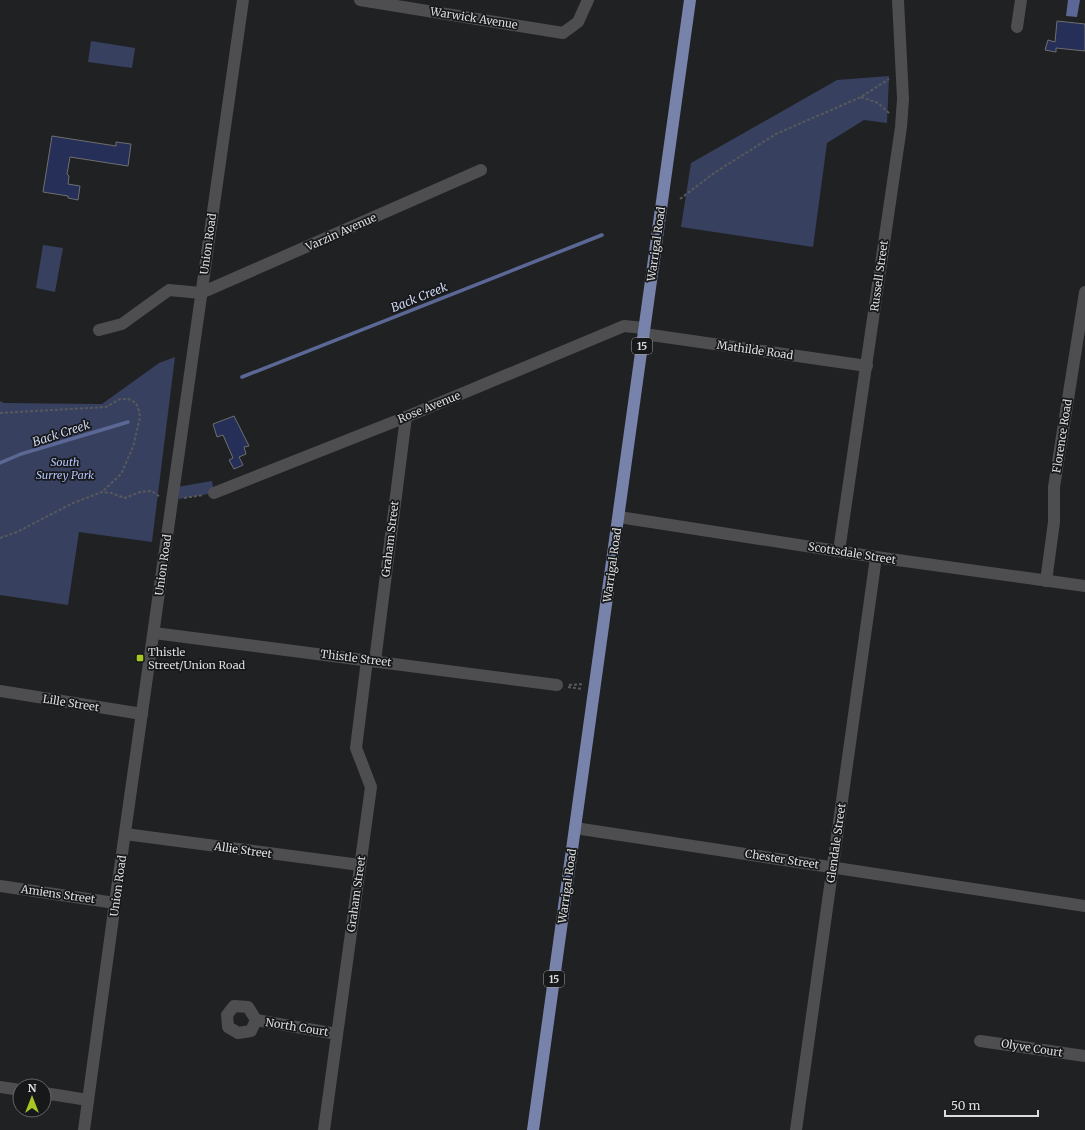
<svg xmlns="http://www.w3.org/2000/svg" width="1085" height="1130" viewBox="0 0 1085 1130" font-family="Merriweather,serif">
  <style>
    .green { fill: #37405e }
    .water { fill: #5b6896 }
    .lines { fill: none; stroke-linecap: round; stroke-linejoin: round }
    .stream { stroke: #5b6896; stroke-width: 3.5 }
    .building { fill: #252f58; stroke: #6e6f71 }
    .path { stroke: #58595b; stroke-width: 2; stroke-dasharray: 3 2; stroke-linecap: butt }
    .minor { stroke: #4e4e51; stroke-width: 12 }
    .major { stroke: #7783ab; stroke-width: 12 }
    .poi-dot { fill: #a6c820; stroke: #17181a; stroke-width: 1.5 }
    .labels { text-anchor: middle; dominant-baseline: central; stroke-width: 3.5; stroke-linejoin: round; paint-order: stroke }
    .shield { fill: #17181a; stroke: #a0a1a2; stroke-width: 1 }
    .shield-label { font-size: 10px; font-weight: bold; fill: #dbdcdd }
    .street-label { font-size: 11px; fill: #dbdcdd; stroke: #17181a }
    .park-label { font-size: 11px; font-style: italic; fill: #b1c2fb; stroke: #17181a }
    .poi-label { font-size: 11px; fill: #dbdcdd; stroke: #17181a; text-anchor: start }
    .water-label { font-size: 12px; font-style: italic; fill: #cbd4f1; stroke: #17181a }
  </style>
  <rect width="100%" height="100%" fill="#202123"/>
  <g class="green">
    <polygon points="91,41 135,48 132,68 88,62"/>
    <polygon points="889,76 887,123 864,120 827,143 813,247 681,227 691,163 837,80"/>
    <polygon points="43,245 63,248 55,292 36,288"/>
    <polygon points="175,357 152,542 79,532 68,605 0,595 0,401 4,403 102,404 159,363"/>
    <polygon points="212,481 214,493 179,499 177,487"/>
  </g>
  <polygon class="water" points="1068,0 1080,0 1077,17 1066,16"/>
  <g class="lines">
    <g class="stream">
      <polyline points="242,377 602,235"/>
      <polyline points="0,463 21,454 128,422"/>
    </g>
  </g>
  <g class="building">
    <polygon points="1057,21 1085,24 1085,51 1056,48 1056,52 1045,50 1048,40 1055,42"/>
    <polygon points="52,136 116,146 116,142 131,144 128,166 70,157 67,174 69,176 68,184 80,186 78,200 68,198 68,196 43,192"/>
    <polygon points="234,416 249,446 244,447 246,454 239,457 243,465 234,469 229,460 233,458 223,435 217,437 213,424"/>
  </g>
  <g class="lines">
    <g class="path">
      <polyline points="861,97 878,103 890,114"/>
      <polyline points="680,199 714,173 776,134 861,97 889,79"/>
      <polyline points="0,413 106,407 120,399 128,399 136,403 139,411 140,417 133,447 121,474 102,492"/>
      <polyline points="184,498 204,495"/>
      <polyline points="0,538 17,532 73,503 102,492 111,493 125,498 140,492 152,491 160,497"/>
      <polyline points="569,685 584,684"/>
      <polyline points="568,687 582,689"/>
    </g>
    <g class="minor">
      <polyline points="360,0 563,33 578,22 588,0"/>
      <polyline points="1017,27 1021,0"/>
      <polyline points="99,330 122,324 169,290 201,293 481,170"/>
      <polyline points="644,334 867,366"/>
      <polyline points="214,493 406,417 624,326 644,328"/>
      <polyline points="619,517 876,557 1085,586"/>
      <polyline points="839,551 901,127 903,99 898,0"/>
      <polyline points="1046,581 1054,522 1054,487 1085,292"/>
      <polyline points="154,633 557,685"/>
      <polyline points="375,661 406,417"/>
      <polyline points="0,691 142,714"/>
      <polyline points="575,828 1085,906"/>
      <polyline points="125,834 360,865"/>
      <polyline points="0,886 115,903"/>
      <polyline points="256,1020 251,1031 238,1033 228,1027 227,1015 234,1006 248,1007 256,1020 337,1034"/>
      <polyline points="980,1041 1085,1056"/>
      <polyline points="0,1087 20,1090"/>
      <polyline points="44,1093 88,1100"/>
      <polyline points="84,1130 115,903 243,0"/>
      <polyline points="324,1130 371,787 356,748 367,660"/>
      <polyline points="796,1130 876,557"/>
    </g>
    <polyline class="major" points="533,1130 690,0"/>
  </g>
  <rect class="poi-dot" x="136" y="654" width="8" height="8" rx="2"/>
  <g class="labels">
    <g class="shield">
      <rect x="632" y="338" width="20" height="16" rx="3"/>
      <rect x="544" y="971" width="20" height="16" rx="3"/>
    </g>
    <g class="shield-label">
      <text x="642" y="346">15</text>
      <text x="554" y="979">15</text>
    </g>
    <g class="street-label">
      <text transform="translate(474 18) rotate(9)">Warwick Avenue</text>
      <text transform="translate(341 232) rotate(-24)">Varzin Avenue</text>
      <text transform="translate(208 244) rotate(-82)">Union Road</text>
      <text transform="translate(656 244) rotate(-82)">Warrigal Road</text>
      <text transform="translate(879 276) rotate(-82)">Russell Street</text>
      <text transform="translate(755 350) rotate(8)">Mathilde Road</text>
      <text transform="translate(429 407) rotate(-22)">Rose Avenue</text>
      <text transform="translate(1062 436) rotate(-81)">Florence Road</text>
      <text transform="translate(390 539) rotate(-83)">Graham Street</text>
      <text transform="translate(852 553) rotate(9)">Scottsdale Street</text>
      <text transform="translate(163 565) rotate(-82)">Union Road</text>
      <text transform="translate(612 565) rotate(-82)">Warrigal Road</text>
      <text transform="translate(356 658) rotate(7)">Thistle Street</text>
      <text transform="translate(71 703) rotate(9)">Lille Street</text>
      <text transform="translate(836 843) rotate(-82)">Glendale Street</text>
      <text transform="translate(243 850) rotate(8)">Allie Street</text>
      <text transform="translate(782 859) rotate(9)">Chester Street</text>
      <text transform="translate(118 886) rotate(-82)">Union Road</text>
      <text transform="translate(567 886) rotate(-82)">Warrigal Road</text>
      <text transform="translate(58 894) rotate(8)">Amiens Street</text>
      <text transform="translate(356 894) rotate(-82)">Graham Street</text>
      <text transform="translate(297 1027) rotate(9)">North Court</text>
      <text transform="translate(1032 1048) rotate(9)">Olyve Court</text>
    </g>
    <g class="park-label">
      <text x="65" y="462">South<tspan x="65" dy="13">Surrey Park</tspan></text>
    </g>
    <g class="poi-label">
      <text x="148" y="652">Thistle<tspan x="148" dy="13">Street/Union Road</tspan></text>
    </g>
    <g class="water-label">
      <text transform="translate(419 297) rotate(-22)">Back Creek</text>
      <text transform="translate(61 433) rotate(-18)">Back Creek</text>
    </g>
  </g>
  <g transform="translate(32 1098)"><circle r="19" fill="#17181a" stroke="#656668"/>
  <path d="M0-3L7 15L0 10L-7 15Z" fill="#a6c820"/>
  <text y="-6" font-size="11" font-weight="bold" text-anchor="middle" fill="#dbdcdd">N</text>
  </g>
  <path d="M945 1110v6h93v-6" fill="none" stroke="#dbdcdd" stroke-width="2"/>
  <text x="951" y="1110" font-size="12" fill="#dbdcdd" stroke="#17181a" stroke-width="3" paint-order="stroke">50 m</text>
</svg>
